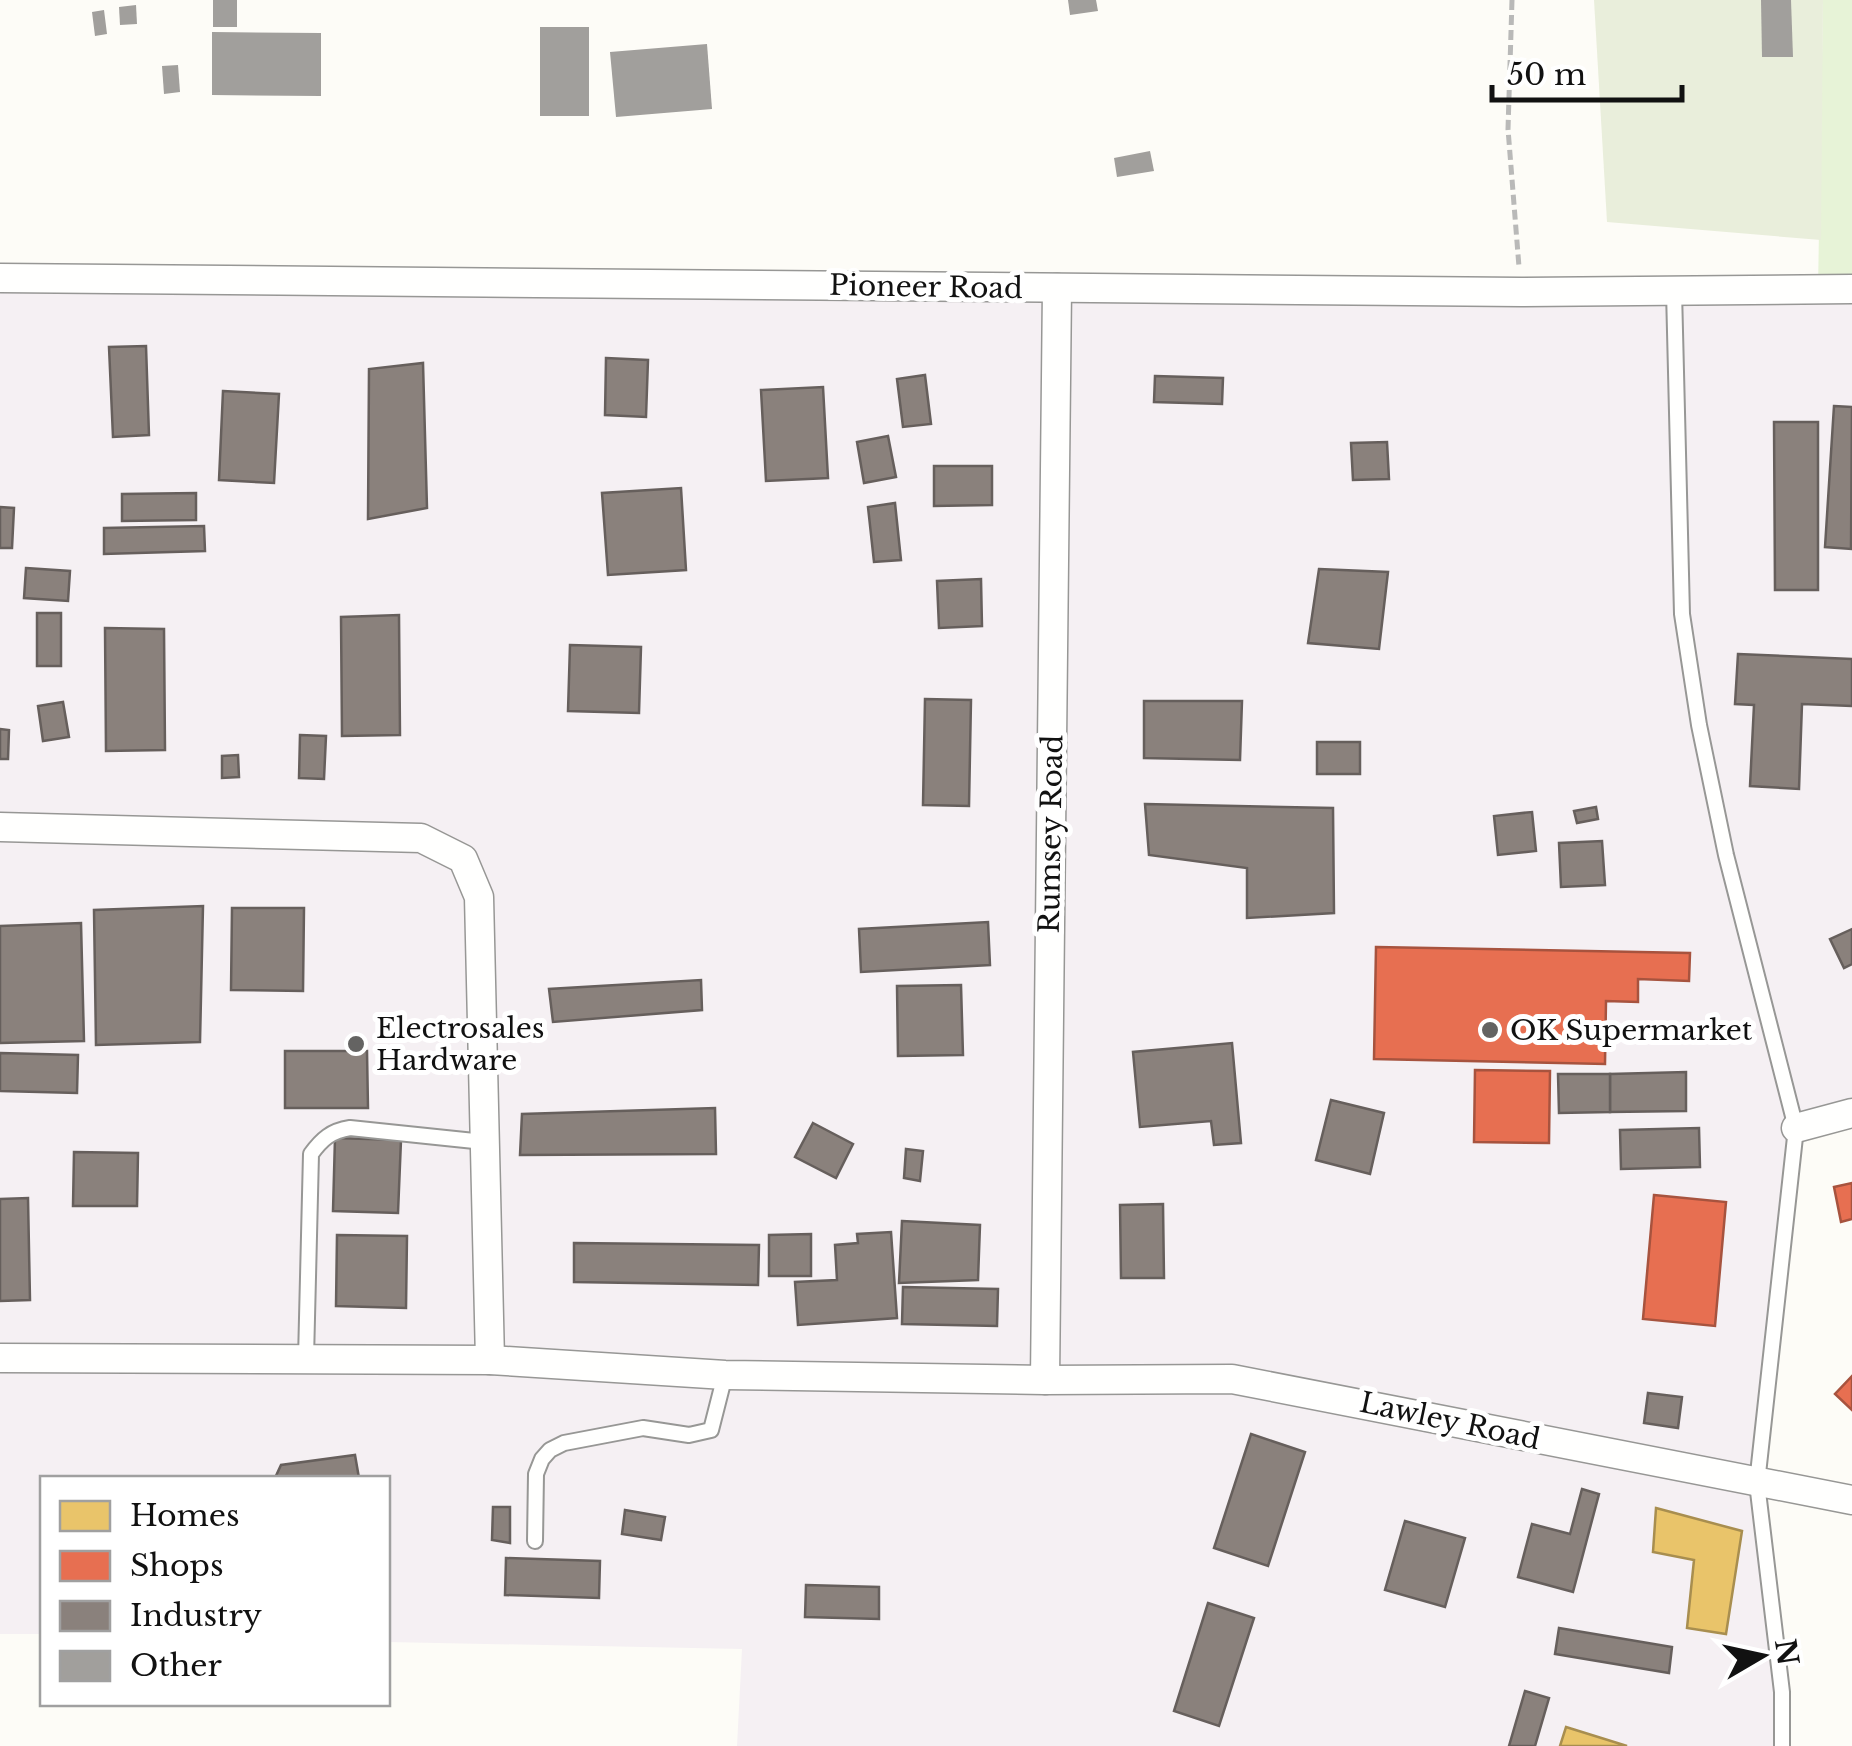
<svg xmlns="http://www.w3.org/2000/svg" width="1852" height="1746" viewBox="0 0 1852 1746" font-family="'Libre Baskerville',serif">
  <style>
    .industrial { fill: #f5f0f3 }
    .green { fill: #e7f3d7 }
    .cemetery { fill: #e9eedb }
    .homes { fill: #e9c46a; stroke: #a88e4f; stroke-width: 2.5 }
    .shops { fill: #e76f51; stroke: #a7533e; stroke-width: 2.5 }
    .industry { fill: #8a817c; stroke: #665f5c; stroke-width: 2.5 }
    .building { fill: #a19f9c }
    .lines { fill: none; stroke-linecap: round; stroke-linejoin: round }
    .lane-casing { stroke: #979795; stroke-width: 18 }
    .street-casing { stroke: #979795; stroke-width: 31 }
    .path { stroke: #b9b9b8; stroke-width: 5; stroke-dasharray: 10 5; stroke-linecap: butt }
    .lane { stroke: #fffffe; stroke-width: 14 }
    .street { stroke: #fffffe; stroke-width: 28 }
    .poi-dot { fill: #646362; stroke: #fff; stroke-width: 4 }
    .labels { text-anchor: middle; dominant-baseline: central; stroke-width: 10; stroke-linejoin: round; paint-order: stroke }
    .street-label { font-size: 28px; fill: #111; stroke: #fff }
    .poi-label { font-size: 28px; fill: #111; stroke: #fff; text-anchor: start }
  </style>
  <rect width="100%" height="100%" fill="#fdfcf7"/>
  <polygon class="industrial" points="0,278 1852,289 1852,1113 1796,1128 1757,1483 1782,1746 737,1746 742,1649 388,1642 388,1478 42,1478 42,1634 0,1634"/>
  <polygon class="green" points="1823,0 1852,0 1852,289 1818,289"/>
  <polygon class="cemetery" points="1594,0 1823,0 1821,240 1607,222"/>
  <g class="homes">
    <polygon points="1656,1508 1742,1531 1726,1634 1687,1628 1694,1560 1653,1552"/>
    <polygon points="1566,1727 1627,1746 1560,1746"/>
  </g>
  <g class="shops">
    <polygon points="1376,947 1690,953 1689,981 1638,979 1638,1002 1606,1001 1605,1064 1374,1059"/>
    <polygon points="1475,1070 1550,1071 1549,1143 1474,1142"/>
    <polygon points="1852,1183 1852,1219 1841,1222 1834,1187"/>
    <polygon points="1654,1195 1726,1202 1715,1326 1643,1319"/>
    <polygon points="1852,1376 1852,1410 1835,1394"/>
  </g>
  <g class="industry">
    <polygon points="146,346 149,435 113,437 109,347"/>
    <polygon points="606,358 648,360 646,417 605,415"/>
    <polygon points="423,363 427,508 368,519 369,369"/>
    <polygon points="925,375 931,424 903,427 897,379"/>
    <polygon points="1155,376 1223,378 1222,404 1154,402"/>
    <polygon points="823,387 828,478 766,481 761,390"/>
    <polygon points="223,391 279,394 274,483 219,480"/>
    <polygon points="1834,406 1852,407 1851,549 1825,547"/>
    <polygon points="1774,422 1818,422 1818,590 1775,590"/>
    <polygon points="888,436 896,477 864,483 857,442"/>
    <polygon points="1387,442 1389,479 1353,480 1351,443"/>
    <polygon points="934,466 992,466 992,505 934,506"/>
    <polygon points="681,488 686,570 608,575 602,493"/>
    <polygon points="196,493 196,520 122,521 122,494"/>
    <polygon points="895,503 901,560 874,562 868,507"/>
    <polygon points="0,507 14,508 12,548 0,548"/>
    <polygon points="204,526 205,551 104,554 104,528"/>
    <polygon points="26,568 70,571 68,601 24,598"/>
    <polygon points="1319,569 1388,572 1379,649 1308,643"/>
    <polygon points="981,579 982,626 939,628 937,581"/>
    <rect x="37" y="613" width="24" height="53"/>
    <polygon points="399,615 400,735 342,736 341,617"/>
    <polygon points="105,628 164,629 165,750 106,751"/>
    <polygon points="570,645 641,647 639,713 568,711"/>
    <polygon points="1738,654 1852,659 1852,706 1802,704 1799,789 1750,786 1754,705 1735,704"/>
    <polygon points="925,699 971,700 969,806 923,805"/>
    <polygon points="1144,701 1242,701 1240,760 1144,758"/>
    <polygon points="63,702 69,737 43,741 38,706"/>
    <polygon points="0,729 9,730 8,759 0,759"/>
    <polygon points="300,735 326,736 324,779 299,778"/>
    <rect x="1317" y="742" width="43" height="32"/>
    <polygon points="238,755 239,777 222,778 222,756"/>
    <polygon points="1145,804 1333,808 1334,913 1247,918 1247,868 1149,855"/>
    <polygon points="1596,807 1598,819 1577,823 1574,811"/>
    <polygon points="1532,812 1536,851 1498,855 1494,816"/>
    <polygon points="1602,841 1605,885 1561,887 1559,843"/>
    <polygon points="203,906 200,1042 96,1045 94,910"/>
    <polygon points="232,908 304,908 303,991 231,990"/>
    <polygon points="988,922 990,965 861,972 859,929"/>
    <polygon points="81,923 84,1041 0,1043 0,926"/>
    <polygon points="1852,929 1852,964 1844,968 1830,939"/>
    <polygon points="701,980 702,1010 553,1022 549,989"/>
    <polygon points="961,985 963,1055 898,1056 897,986"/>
    <polygon points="1232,1043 1241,1143 1214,1145 1211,1121 1140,1127 1133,1052"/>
    <polygon points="285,1051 367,1051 368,1108 285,1108"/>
    <polygon points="0,1053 78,1055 77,1093 0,1091"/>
    <polygon points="1686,1072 1686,1111 1610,1112 1610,1074"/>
    <polygon points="1558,1074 1610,1074 1610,1112 1559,1113"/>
    <polygon points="1331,1100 1384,1113 1370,1174 1316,1160"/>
    <polygon points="715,1108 716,1154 520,1155 522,1114"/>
    <polygon points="813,1123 853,1144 836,1178 795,1157"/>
    <polygon points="1699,1128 1700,1167 1621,1169 1620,1130"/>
    <polygon points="335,1138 401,1140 398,1213 333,1211"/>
    <polygon points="906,1149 923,1151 920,1181 904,1178"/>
    <polygon points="74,1152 138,1153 137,1206 73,1206"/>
    <polygon points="28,1198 30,1300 0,1301 0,1199"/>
    <polygon points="1163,1204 1164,1278 1121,1278 1120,1205"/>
    <polygon points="902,1221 980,1225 978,1280 899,1283"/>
    <polygon points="891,1232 897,1318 798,1325 795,1282 837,1280 835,1245 858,1243 857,1234"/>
    <polygon points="811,1234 811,1276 769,1276 769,1235"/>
    <polygon points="337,1235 407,1236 406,1308 336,1306"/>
    <polygon points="574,1243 759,1245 758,1285 574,1282"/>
    <polygon points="903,1287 998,1289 997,1326 902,1324"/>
    <polygon points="1648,1393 1682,1397 1678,1428 1644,1423"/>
    <polygon points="1251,1434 1305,1452 1268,1566 1214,1548"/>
    <polygon points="355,1455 359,1478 275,1478 281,1465"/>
    <polygon points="1582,1489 1599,1494 1573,1592 1518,1577 1532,1524 1570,1534"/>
    <polygon points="493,1507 510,1507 510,1543 492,1540"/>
    <polygon points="625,1510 665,1517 661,1540 622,1534"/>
    <polygon points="1405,1521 1465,1538 1445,1607 1385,1590"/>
    <polygon points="506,1558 600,1561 599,1598 505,1595"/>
    <polygon points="806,1585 879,1587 879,1619 805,1617"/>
    <polygon points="1208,1603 1254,1618 1219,1726 1174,1711"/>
    <polygon points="1559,1628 1672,1647 1669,1673 1555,1654"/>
    <polygon points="1525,1691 1549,1698 1535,1746 1509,1746"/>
  </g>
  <g class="building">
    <rect x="213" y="0" width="24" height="27"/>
    <polygon points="1068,0 1096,0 1098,11 1070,15"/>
    <polygon points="1761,0 1791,0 1793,57 1762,57"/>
    <polygon points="136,5 137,24 120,25 119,7"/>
    <polygon points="104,10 107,34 95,36 92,12"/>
    <rect x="540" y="27" width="49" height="89"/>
    <polygon points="212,32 321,33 321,96 212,95"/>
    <polygon points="707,44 712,109 616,117 610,52"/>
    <polygon points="178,65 180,92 164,94 162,66"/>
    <polygon points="1150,151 1154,171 1117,177 1114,158"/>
  </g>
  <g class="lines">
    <defs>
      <g id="lane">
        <polyline points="1674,291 1682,614 1699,725 1726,855 1796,1128 1757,1483 1782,1692 1782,1746"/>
        <path d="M306 1359 311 1154C322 1139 331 1131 350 1128L484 1142"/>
        <polyline points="535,1541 536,1474 542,1459 550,1450 564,1443 643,1428 689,1435 711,1430 725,1375"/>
      </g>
      <g id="street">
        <polyline points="0,278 1521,292 1852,289"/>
        <polyline points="0,827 421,838 463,859 479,897 490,1360"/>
        <polyline points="1796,1128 1852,1113"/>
        <polyline points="0,1358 490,1360 725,1375 1045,1380 1232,1379 1852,1500"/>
        <polyline points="1045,1380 1057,288"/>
      </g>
    </defs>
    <use href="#lane" class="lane-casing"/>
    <use href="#street" class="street-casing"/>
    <polyline class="path" points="1512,0 1508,129 1519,267"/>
    <use href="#lane" class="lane"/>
    <use href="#street" class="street"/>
  </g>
  <g class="poi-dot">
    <circle cx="1490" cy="1030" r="10"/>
    <circle cx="356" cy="1044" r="10"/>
  </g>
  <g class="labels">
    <g class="street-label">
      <text transform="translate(926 287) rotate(1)">Pioneer Road</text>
      <text transform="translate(1051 834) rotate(-89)">Rumsey Road</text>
      <text transform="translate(1450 1421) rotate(12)">Lawley Road</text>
    </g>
    <g class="poi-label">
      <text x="376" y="1028">Electrosales<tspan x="376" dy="32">Hardware</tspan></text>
      <text x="1510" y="1030">OK Supermarket</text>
    </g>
  </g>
  <rect x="40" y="1476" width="350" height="230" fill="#ffffff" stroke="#a0a0a0" stroke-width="2.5"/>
  <rect x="60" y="1501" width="50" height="30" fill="#e9c46a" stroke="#a0a0a0" stroke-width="2.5"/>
  <text x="130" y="1526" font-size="30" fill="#111111">Homes</text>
  <rect x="60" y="1551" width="50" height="30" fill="#e76f51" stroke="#a0a0a0" stroke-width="2.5"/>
  <text x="130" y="1576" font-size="30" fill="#111111">Shops</text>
  <rect x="60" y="1601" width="50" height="30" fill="#8a817c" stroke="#a0a0a0" stroke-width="2.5"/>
  <text x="130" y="1626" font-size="30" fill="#111111">Industry</text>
  <rect x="60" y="1651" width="50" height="30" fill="#a19f9c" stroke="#a0a0a0" stroke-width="2.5"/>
  <text x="130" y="1676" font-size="30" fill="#111111">Other</text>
  <g transform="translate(1762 1656) rotate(81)" stroke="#ffffff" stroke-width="8" paint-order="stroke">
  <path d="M0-8L18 38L0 25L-18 38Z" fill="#111111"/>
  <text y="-15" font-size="28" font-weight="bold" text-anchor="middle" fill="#111111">N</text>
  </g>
  <path d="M1492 85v15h190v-15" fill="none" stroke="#111111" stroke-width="5"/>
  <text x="1507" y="85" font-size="30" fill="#111111" stroke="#ffffff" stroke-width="8" paint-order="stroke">50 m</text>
</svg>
